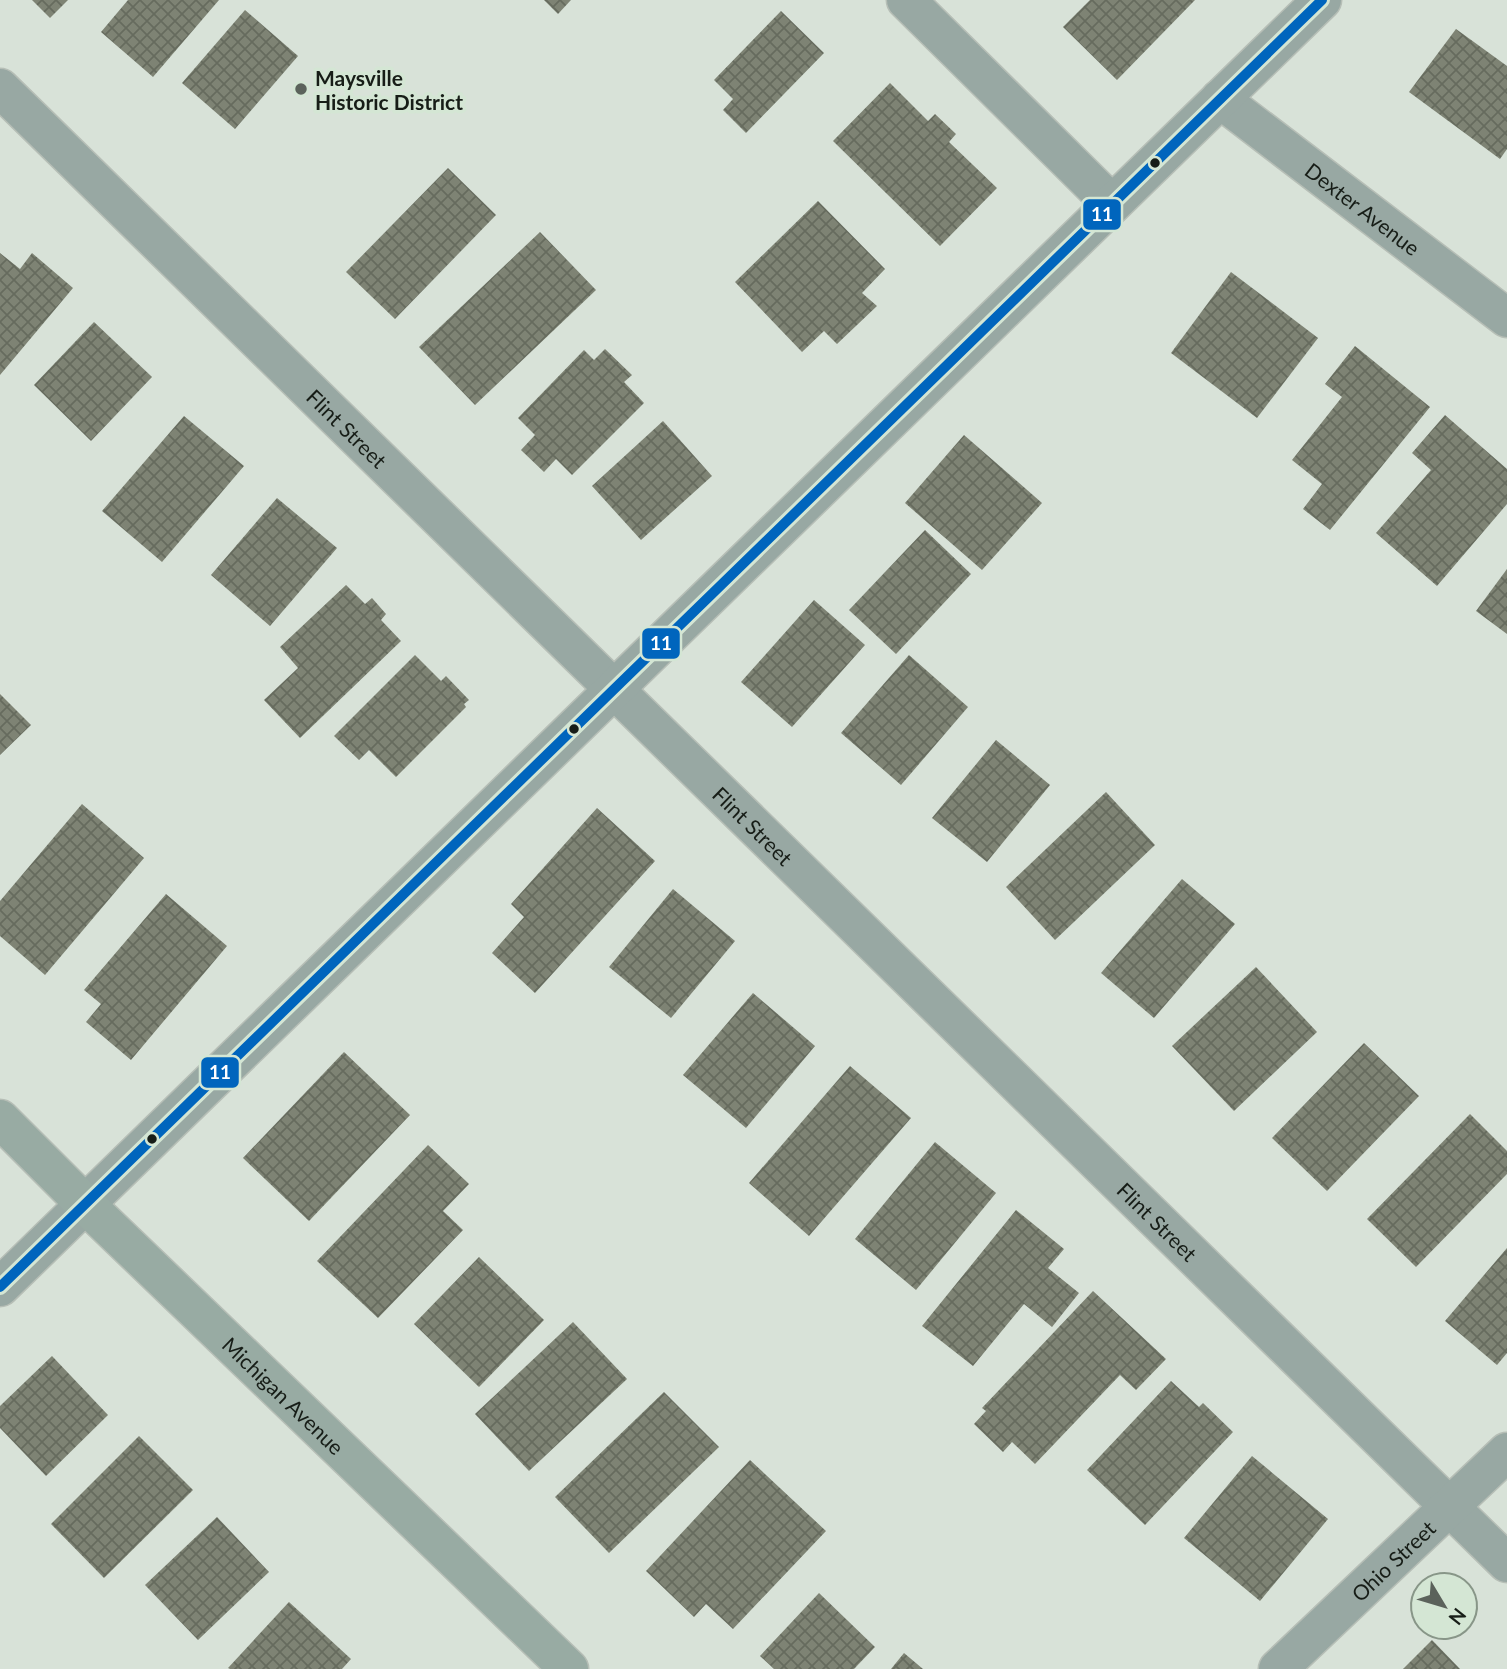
<svg xmlns="http://www.w3.org/2000/svg" width="1507" height="1669" viewBox="0 0 1507 1669" font-family="Lato,sans-serif">
  <style>
    .building { fill: url(#building-cross-hatch) }
    .lines { fill: none; stroke-linecap: round; stroke-linejoin: round }
    .minor-casing { stroke: #b6beb6; stroke-width: 41 }
    .major-casing { stroke: #b6beb6; stroke-width: 41 }
    .minor { stroke: #98a8a3; stroke-width: 38 }
    .major { stroke: #98aba3; stroke-width: 38 }
    .bus-1-casing { stroke: #d4e6d4; stroke-width: 16 }
    .bus-1 { stroke: #0065bd; stroke-width: 10 }
    .poi-dot { fill: #5b625b; stroke: #d4e6d4; stroke-width: 2.5 }
    .bus-dot { fill: #171d17; stroke: #d4e6d4; stroke-width: 2.5 }
    .labels { text-anchor: middle; dominant-baseline: central; stroke-width: 7; stroke-linejoin: round; paint-order: stroke }
    .poi-label { font-size: 21px; font-weight: bold; fill: #171d17; stroke: #d4e6d4; text-anchor: start }
    .street-label { font-size: 21px; fill: #171d17; stroke: #d4e6d4 }
    .line-badge { stroke: #d4e6d4; stroke-width: 2.5 }
    .badge-label { font-size: 19px; text-anchor: middle; font-weight: bold; fill: #fff }
  </style>
  <defs>
    <pattern id="building-cross-hatch" width="8" height="8" patternUnits="userSpaceOnUse" patternTransform="scale(1.75)"><rect width="8" height="8" fill="#7e8374"/><path d="M0 0l8 8M0 8l8-8" fill="none" stroke="#666b5e"/></pattern>
  </defs>
  <rect width="100%" height="100%" fill="#d8e2d8"/>
  <g class="building">
    <polygon points="32,0 68,0 50,18"/>
    <polygon points="128,0 219,0 153,77 101,32"/>
    <polygon points="544,0 571,0 558,14"/>
    <polygon points="1090,0 1195,0 1117,80 1063,27"/>
    <polygon points="245,10 298,56 235,129 182,83"/>
    <polygon points="781,11 824,53 746,133 723,110 733,99 714,80"/>
    <polygon points="1456,29 1507,66 1507,149 1500,159 1409,92"/>
    <polygon points="890,83 928,121 935,114 956,134 949,142 997,188 940,246 833,141"/>
    <polygon points="448,168 496,215 395,319 346,272"/>
    <polygon points="818,201 885,269 862,293 877,306 837,344 824,331 802,352 735,282"/>
    <polygon points="540,232 596,290 475,405 419,347"/>
    <polygon points="0,253 20,269 32,253 73,288 0,375"/>
    <polygon points="1231,272 1318,338 1257,418 1171,353"/>
    <polygon points="94,322 152,377 91,441 34,385"/>
    <polygon points="1355,346 1430,407 1330,530 1303,509 1322,484 1292,460 1342,397 1325,384"/>
    <polygon points="605,349 632,375 624,382 644,403 572,475 556,459 544,472 521,450 535,435 518,418 584,350 594,360"/>
    <polygon points="1445,415 1507,469 1507,504 1437,586 1376,533 1431,470 1412,453"/>
    <polygon points="184,416 244,466 162,562 102,511"/>
    <polygon points="663,421 712,476 641,540 592,486"/>
    <polygon points="964,435 1042,503 982,570 905,503"/>
    <polygon points="277,498 337,548 270,626 211,575"/>
    <polygon points="925,530 971,574 896,654 849,610"/>
    <polygon points="1507,569 1507,634 1476,611"/>
    <polygon points="346,585 365,604 372,598 386,614 381,620 401,641 300,738 264,700 298,668 280,647"/>
    <polygon points="814,600 865,645 792,727 741,682"/>
    <polygon points="415,655 441,681 446,676 469,700 464,704 466,707 396,777 369,750 359,760 334,736"/>
    <polygon points="909,655 968,707 901,785 841,733"/>
    <polygon points="0,694 31,725 0,755"/>
    <polygon points="996,740 1050,785 987,862 932,818"/>
    <polygon points="1106,792 1155,845 1055,940 1006,887"/>
    <polygon points="82,804 144,858 45,975 0,936 0,901"/>
    <polygon points="597,808 655,861 535,993 492,953 524,917 511,904"/>
    <polygon points="1182,879 1235,924 1154,1018 1101,973"/>
    <polygon points="673,889 735,941 671,1018 609,967"/>
    <polygon points="166,894 227,946 131,1060 86,1022 101,1004 84,990"/>
    <polygon points="1256,967 1317,1032 1234,1111 1172,1046"/>
    <polygon points="753,993 815,1046 746,1128 683,1075"/>
    <polygon points="1364,1043 1419,1096 1327,1191 1272,1138"/>
    <polygon points="344,1052 410,1115 309,1221 243,1158"/>
    <polygon points="850,1066 911,1118 809,1236 749,1183"/>
    <polygon points="1470,1114 1507,1151 1507,1174 1416,1267 1367,1219"/>
    <polygon points="935,1142 996,1193 916,1290 855,1239"/>
    <polygon points="428,1145 469,1184 443,1211 463,1230 378,1318 317,1261"/>
    <polygon points="1016,1210 1064,1249 1048,1268 1079,1293 1052,1327 1024,1304 973,1366 922,1326"/>
    <polygon points="1507,1248 1507,1353 1497,1365 1445,1321"/>
    <polygon points="479,1257 544,1320 479,1387 414,1324"/>
    <polygon points="1093,1291 1166,1359 1136,1390 1120,1375 1035,1464 1012,1442 1003,1452 974,1424 986,1411 982,1408"/>
    <polygon points="573,1322 627,1379 529,1471 475,1414"/>
    <polygon points="52,1356 108,1415 46,1476 0,1428 0,1406"/>
    <polygon points="1171,1381 1199,1407 1203,1403 1233,1432 1145,1525 1087,1470"/>
    <polygon points="664,1392 719,1447 609,1553 555,1497"/>
    <polygon points="139,1436 193,1490 104,1578 51,1524"/>
    <polygon points="1252,1456 1328,1519 1260,1601 1184,1538"/>
    <polygon points="750,1460 826,1531 733,1629 706,1604 694,1617 646,1571"/>
    <polygon points="217,1517 269,1572 198,1640 145,1585"/>
    <polygon points="819,1593 875,1647 854,1669 774,1669 760,1656"/>
    <polygon points="289,1602 351,1659 342,1669 230,1669 228,1668"/>
    <polygon points="1432,1640 1460,1669 1403,1669"/>
    <polygon points="904,1653 923,1669 891,1669"/>
  </g>
  <g class="lines">
    <defs>
      <g id="minor">
        <polyline points="906,0 1112,204"/>
        <path id="s1" d="M0 88 1507 1563"/>
        <path id="s2" d="M1220 99 1507 318"/>
        <polyline points="0,1287 1322,0"/>
        <path id="s3" d="M1278 1669 1507 1452"/>
      </g>
      <g id="major">
        <path id="s4" d="M0 1119 86 1205 569 1669"/>
      </g>
    </defs>
    <use href="#minor" class="minor-casing"/>
    <use href="#major" class="major-casing"/>
    <use href="#minor" class="minor"/>
    <use href="#major" class="major"/>
    <defs>
      <polyline id="bus-1" points="0,1287 1322,0"/>
    </defs>
    <use href="#bus-1" class="bus-1-casing"/>
    <use href="#bus-1" class="bus-1"/>
  </g>
  <circle class="poi-dot" cx="301" cy="89" r="7"/>
  <g class="bus-dot">
    <circle cx="1155" cy="163" r="6"/>
    <circle cx="574" cy="729" r="6"/>
    <circle cx="152" cy="1139" r="6"/>
  </g>
  <g class="labels">
    <g class="poi-label">
      <text x="315" y="77">Maysville<tspan x="315" dy="24">Historic District</tspan></text>
    </g>
    <g class="street-label">
      <text stroke="none"><textPath href="#s2" startOffset="180">Dexter Avenue</textPath></text>
      <text stroke="none"><textPath href="#s1" startOffset="486">Flint Street</textPath></text>
      <text stroke="none"><textPath href="#s1" startOffset="1054">Flint Street</textPath></text>
      <text stroke="none"><textPath href="#s1" startOffset="1620">Flint Street</textPath></text>
      <text stroke="none"><textPath href="#s4" startOffset="396">Michigan Avenue</textPath></text>
      <text stroke="none"><textPath href="#s3" startOffset="158">Ohio Street</textPath></text>
    </g>
  </g>
  <g class="line-badge">
    <rect x="1082" y="198" width="40" height="33" rx="7" fill="#0065bd"/>
    <rect x="641" y="627" width="40" height="33" rx="7" fill="#0065bd"/>
    <rect x="200" y="1056" width="40" height="33" rx="7" fill="#0065bd"/>
  </g>
  <g class="badge-label">
    <text x="1102" y="221">11</text>
    <text x="661" y="650">11</text>
    <text x="220" y="1079">11</text>
  </g>
  <g transform="translate(1444 1606) rotate(128)"><circle r="33" fill="#d4e6d4" stroke="#889688" stroke-width="2"/>
  <path d="M0-5L12 26L0 18L-12 26Z" fill="#5b625b"/>
  <text y="-10" font-size="19" font-weight="bold" text-anchor="middle" fill="#171d17">N</text>
  </g>
</svg>
